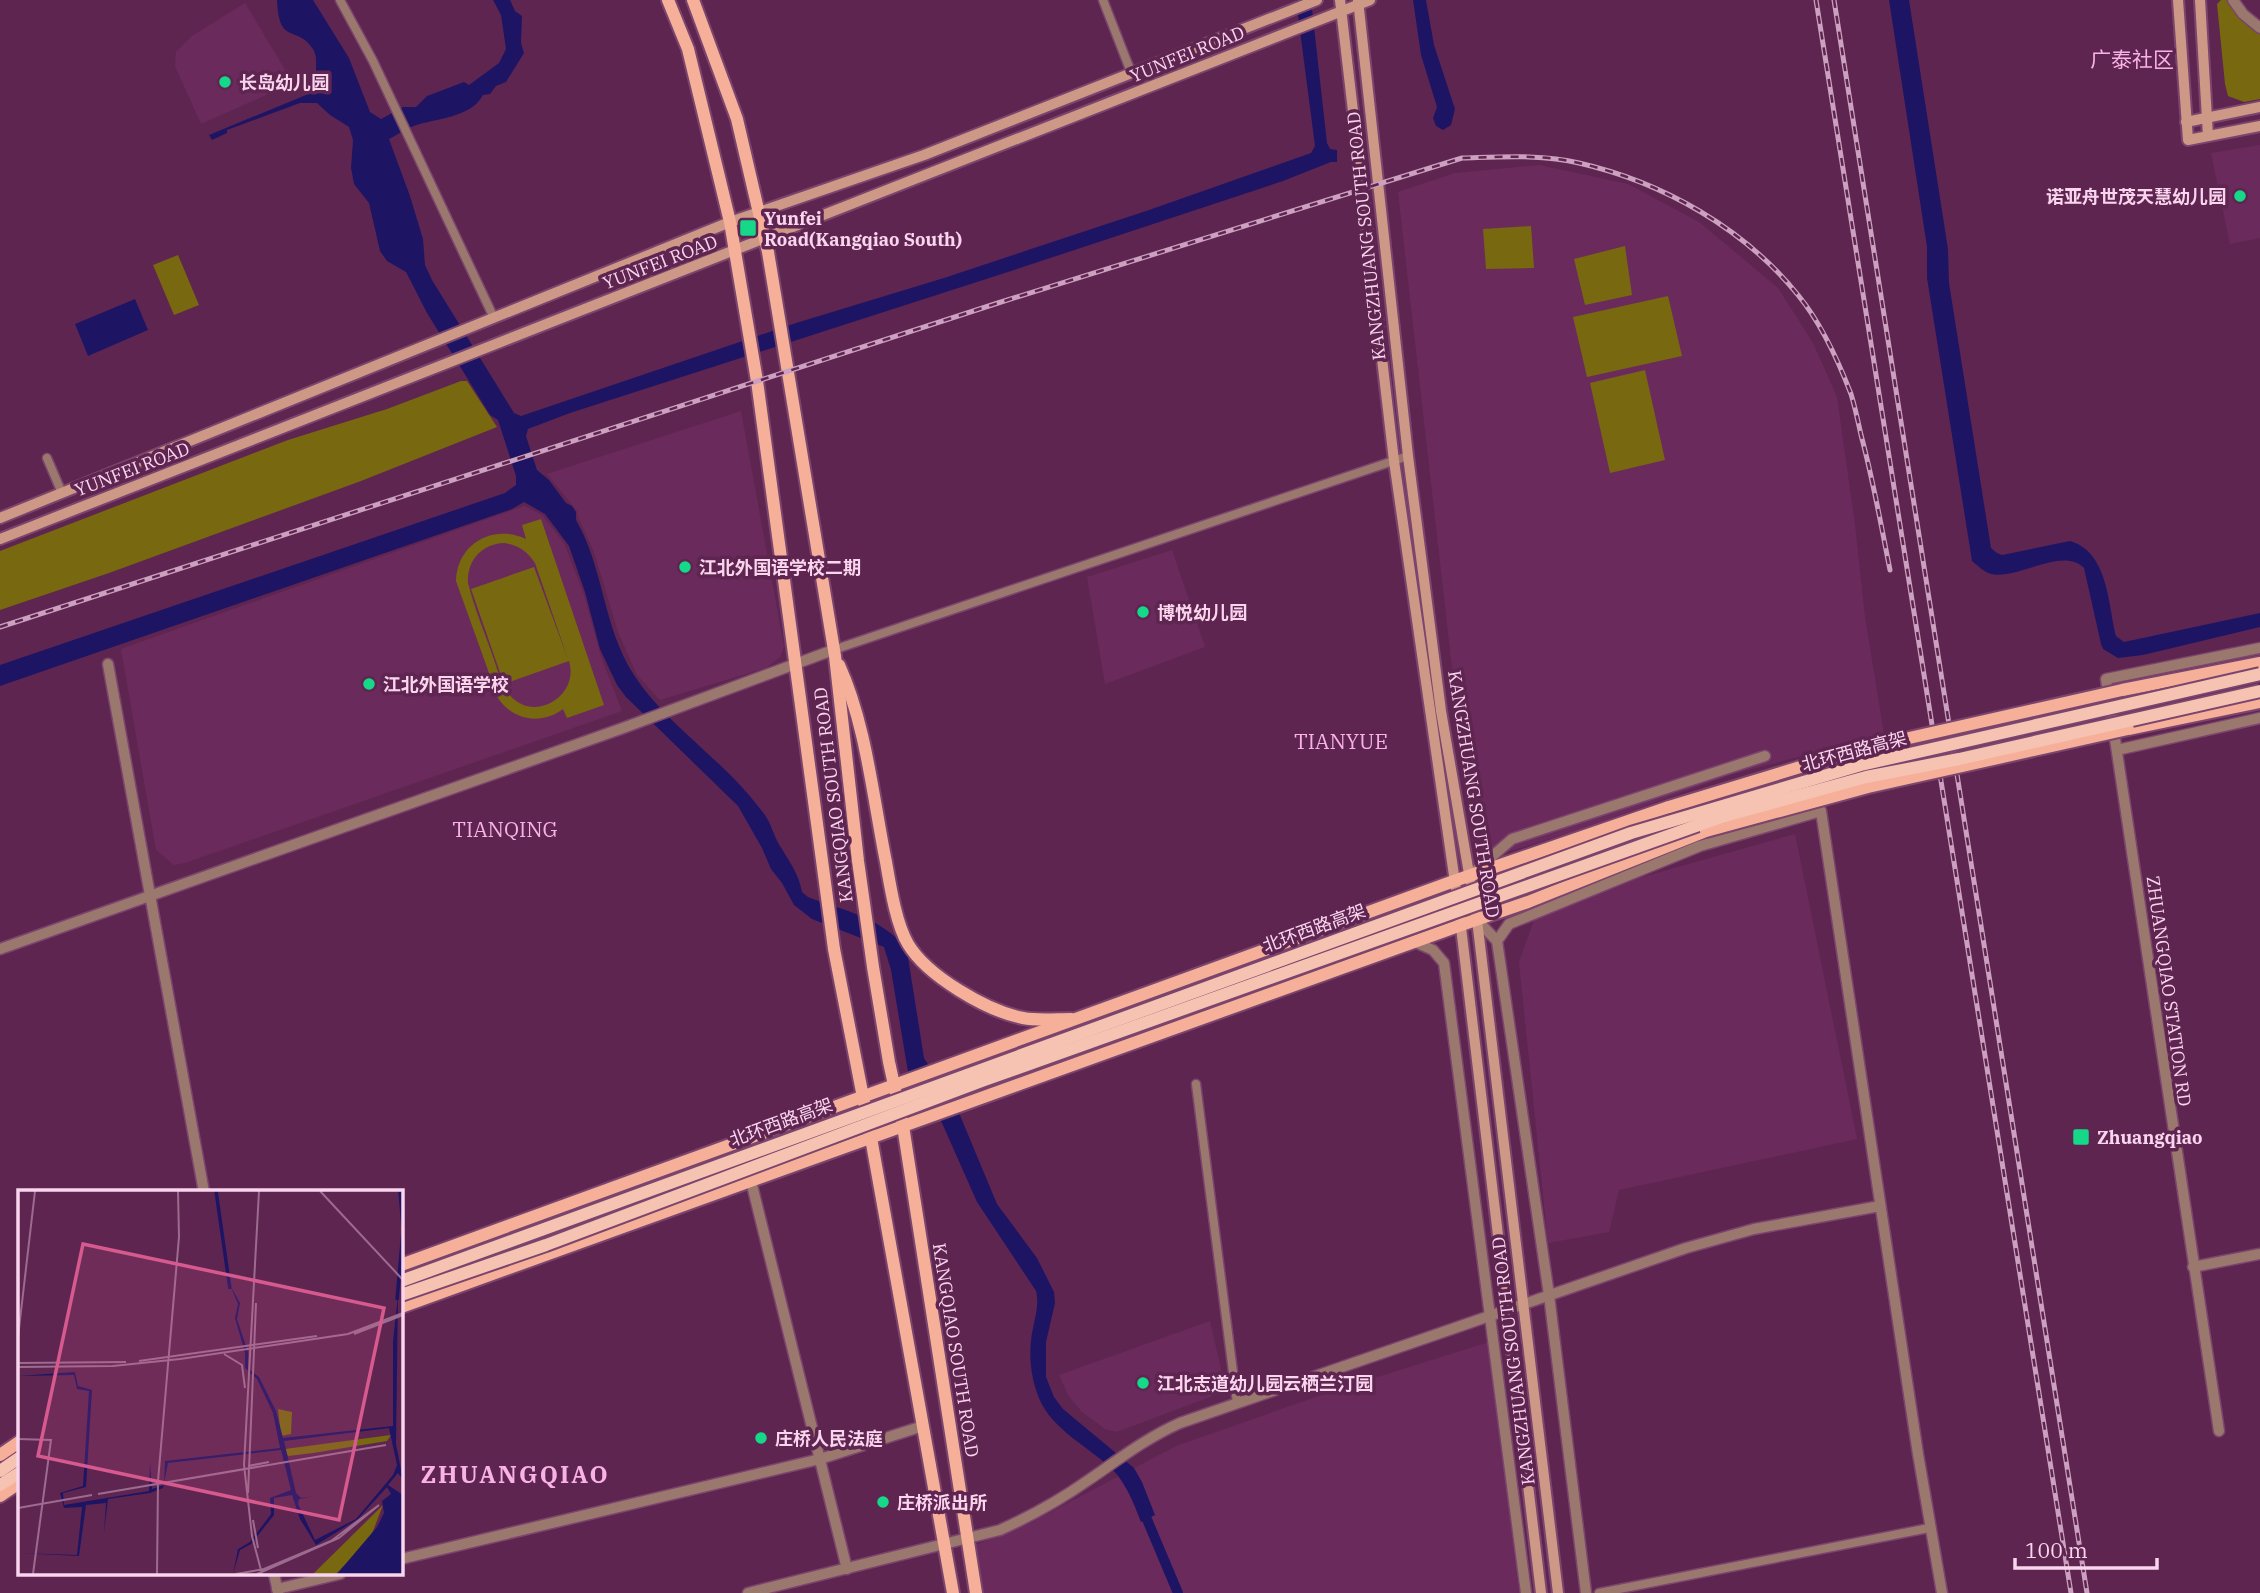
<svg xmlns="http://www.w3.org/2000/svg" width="2260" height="1593" viewBox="0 0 2260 1593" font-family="'IBM Plex Serif','Noto Sans SC',serif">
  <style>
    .built { fill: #6b2a5c }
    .green { fill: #786810; fill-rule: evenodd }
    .water { fill: #1d1564 }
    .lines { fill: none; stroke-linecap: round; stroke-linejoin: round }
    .canal { stroke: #1d1564; stroke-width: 10 }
    .minor-casing { stroke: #7b456d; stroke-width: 11 }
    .tertiary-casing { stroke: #7b456d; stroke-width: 13 }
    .secondary-casing { stroke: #7b456d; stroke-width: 14 }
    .primary-casing { stroke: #7b456d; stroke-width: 16 }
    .trunk-casing { stroke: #7b456d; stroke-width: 16 }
    .minor { stroke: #9b786e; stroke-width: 8 }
    .tertiary { stroke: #9b786e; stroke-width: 10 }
    .secondary { stroke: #ce9887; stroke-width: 10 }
    .primary { stroke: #f6b09a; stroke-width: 12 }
    .trunk { stroke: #f6c2b2; stroke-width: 12 }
    .rail-casing { stroke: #cca0bf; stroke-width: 5 }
    .rail { stroke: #5f2551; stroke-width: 2.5; stroke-dasharray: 8; stroke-linecap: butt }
    .primary-bridge-casing { stroke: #7b456d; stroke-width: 16; stroke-linecap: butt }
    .trunk-bridge-casing { stroke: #7b456d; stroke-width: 16; stroke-linecap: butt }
    .primary-bridge { stroke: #f6b09a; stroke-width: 12 }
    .trunk-bridge { stroke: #f6c2b2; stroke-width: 12 }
    .poi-dot { fill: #15d989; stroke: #5f2551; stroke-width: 2.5 }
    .labels { text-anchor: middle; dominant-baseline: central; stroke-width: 7; stroke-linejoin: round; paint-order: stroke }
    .street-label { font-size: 18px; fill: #fad5ee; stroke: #5f2551 }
    .poi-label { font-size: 18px; font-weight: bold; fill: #fad5ee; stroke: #5f2551; text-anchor: start }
    .quarter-label { font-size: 21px; fill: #f9b2e4; stroke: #5f2551 }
    .district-label { font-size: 24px; font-weight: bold; letter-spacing: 2px; fill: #f9b2e4; stroke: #5f2551 }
    .inset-river { fill: none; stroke: #1d1564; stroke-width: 3.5 }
    .inset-road { fill: none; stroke: #9d6b90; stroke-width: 2 }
    .view { fill: #d65a8e; fill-opacity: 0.15; stroke: #d65a8e; stroke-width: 3.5 }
    .inset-edge { fill: none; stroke: #fad5ee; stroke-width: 3.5 }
  </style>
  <rect width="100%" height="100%" fill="#5f2551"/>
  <g class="built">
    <polygon points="245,3 293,83 201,124 175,66 176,52 192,36"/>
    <polygon points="2260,145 2260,238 2230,244 2211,153"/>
    <polygon points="1539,165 1628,184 1699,222 1778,288 1813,343 1837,397 1855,525 1865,617 1884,734 1730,775 1576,831 1474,862 1398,192 1455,173"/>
    <polygon points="741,411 784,647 780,657 766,668 660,700 637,675 618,632 594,552 579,519 577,511 547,474"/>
    <polygon points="524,506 542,515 564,543 584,595 601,657 622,711 185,863 174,865 156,850 121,649"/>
    <polygon points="1172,550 1205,647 1105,684 1087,577"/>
    <polygon points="1795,834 1857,1139 1619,1190 1609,1232 1548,1243 1519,962 1534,920 1639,878"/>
    <polygon points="1210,1321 1226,1391 1117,1432 1105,1429 1082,1412 1068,1395 1059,1375"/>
    <polygon points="1489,1342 1519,1593 982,1593 975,1545 1028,1524 1176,1446 1336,1390"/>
  </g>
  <g class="green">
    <polygon points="2221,0 2230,0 2260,32 2260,99 2244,102 2228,96 2225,84 2217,4"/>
    <polygon points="1531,226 1534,268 1486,269 1483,229"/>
    <polygon points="1625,246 1632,295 1585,305 1574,259"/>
    <polygon points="178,255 199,305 174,315 153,265"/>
    <polygon points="1668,296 1682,356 1587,377 1573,317"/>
    <polygon points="1645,370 1665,460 1610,473 1590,383"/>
    <polygon points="461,381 467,381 497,427 361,481 109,573 0,610 0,551 288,440 387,409"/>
    <path d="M541 519 604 705 567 718 563 709C542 725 513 721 498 698L456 581C457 543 494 524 526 539L522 525ZM504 543C518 545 527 551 535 563L568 659 534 567 471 589 504 684 569 661C580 697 532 724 509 694 500 683 497 667 492 654 484 631 474 607 468 583 467 560 482 544 504 543Z"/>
  </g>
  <g class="water">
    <path d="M277 0H313L349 58 370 112 381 119 403 107H416L427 96 464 82 469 85 499 63 506 49 501 15 493 0H510L515 11 522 16 521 43 524 53 506 82 496 86 490 94 483 95C471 118 436 118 414 126 405 129 397 135 389 139L410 196 423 239 425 265 432 280 514 413 521 416 796 323 944 278 1149 210 1311 153 1315 146 1296 0H1311L1327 143 1330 149 1337 150V162H1331L1283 181 1008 272 570 413 528 429 526 436 537 470 549 480 566 503 572 506 576 512V520C604 568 603 628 634 675 664 721 713 753 749 795 755 803 763 811 768 820 773 830 776 841 782 849 791 864 799 875 802 892L808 897C842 910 887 919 907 951L924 1058 959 1113 997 1204 1037 1258 1054 1292 1055 1303 1046 1342V1377L1054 1397 1063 1409 1134 1468 1142 1482 1155 1515 1141 1522C1134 1504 1126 1483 1112 1469 1089 1447 1051 1429 1039 1398 1030 1376 1028 1351 1033 1328 1036 1314 1039 1304 1036 1291L977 1202 942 1123 908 1072 891 970 884 947 812 919 794 905 782 883 771 869 762 848 738 806 626 697 617 685 600 649 585 592 569 546 545 514 524 502 512 509 0 686V665L505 493 516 485V476L498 420 490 415 427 313 406 272 387 261 380 251 369 203 354 184 351 168 353 140 349 127 330 115 317 103H300L227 130V133L212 140 209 135 318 90 321 86C319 81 316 75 316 70 316 62 317 56 313 49 297 24 279 47 277 0Z"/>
    <polygon points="1413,0 1426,0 1434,45 1455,109 1451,125 1443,130 1436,126 1433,118 1437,107 1421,55"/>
    <path d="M1889 0H1909L1948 249 1949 283 1991 548 1997 553 2002 555 2070 541C2108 552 2108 603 2116 636L2124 642 2260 613V627L2143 655 2118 658 2103 649 2101 644 2084 568C2063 546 2018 580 1991 574 1984 572 1978 566 1972 561L1927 278V247Z"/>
    <polygon points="135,299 148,330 88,356 75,324"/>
  </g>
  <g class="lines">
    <polyline class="canal" points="1143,1510 1178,1593"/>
    <defs>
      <g id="minor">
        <polyline points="340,0 373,61 494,318"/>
        <polyline points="1103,0 1131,72"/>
        <polyline points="47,458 62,493"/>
        <polyline points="833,650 1408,456"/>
        <polyline points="1196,1084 1237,1403"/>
        <polyline points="1599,1593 1929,1528"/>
      </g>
      <g id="tertiary">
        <polyline points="2233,0 2243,14 2260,28"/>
        <polyline points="108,664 204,1192"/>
        <polyline points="2117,750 2260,718"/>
        <polyline points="1473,873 1512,839 1765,756"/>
        <polyline points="1477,920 1497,941"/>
        <polyline points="1415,942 1433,950 1444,963 1526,1593"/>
        <polyline points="0,949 623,728 833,650"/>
        <polyline points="751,1181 847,1569"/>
        <polyline points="2193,1267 2260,1254"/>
        <polyline points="2219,1431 2106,679 2260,648"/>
        <polyline points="401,1559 820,1459 923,1426"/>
        <polyline points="274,1574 278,1592"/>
        <polyline points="277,1589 340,1574"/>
        <path d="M748 1593 1000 1530C1031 1516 1060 1500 1087 1481 1118 1460 1146 1438 1180 1423L1686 1248 1754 1229 1880 1206"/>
        <polyline points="1586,1593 1549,1295 1497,941 1509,924 1700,846 1821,811 1918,1454 1942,1593"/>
      </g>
      <g id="secondary">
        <polyline points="1340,0 1394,461 1458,903"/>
        <polyline points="1358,0 1408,456 1441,711 1477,920 1558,1593"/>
        <polyline points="2178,0 2188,140 2260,126"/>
        <polyline points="2200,0 2208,136"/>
        <polyline points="2186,122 2260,107"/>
        <polyline points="0,518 730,222 924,155 1317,0"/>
        <polyline points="0,539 1370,0"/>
        <polyline points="1460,919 1541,1593"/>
      </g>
      <g id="primary">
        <polyline points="668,0 688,49 730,222 757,381 834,949 871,1138 953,1593"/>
        <polyline points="693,0 737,119 768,252 835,656 858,861 873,967 889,1062 903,1126 976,1593"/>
        <path d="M839 665C866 724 873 798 886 862 890 885 896 924 908 944 927 976 987 1011 1023 1018 1038 1021 1056 1019 1071 1019"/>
        <polyline points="2122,690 2260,663"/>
        <polyline points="2128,729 2260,702"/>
        <polyline points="401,1265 1454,881 1669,807"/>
        <polyline points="401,1307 1461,925 1528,902 1706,831"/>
        <polyline points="0,1455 19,1442"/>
        <polyline points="0,1496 19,1483"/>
      </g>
      <g id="trunk">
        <polyline points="0,1471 19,1458"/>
        <polyline points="0,1485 19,1473"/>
      </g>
    </defs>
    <use href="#minor" class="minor-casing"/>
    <use href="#tertiary" class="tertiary-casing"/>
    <use href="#secondary" class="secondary-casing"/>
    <use href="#primary" class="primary-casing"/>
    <use href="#trunk" class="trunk-casing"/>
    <use href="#minor" class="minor"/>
    <use href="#tertiary" class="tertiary"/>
    <use href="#secondary" class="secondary"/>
    <use href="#primary" class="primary"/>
    <use href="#trunk" class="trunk"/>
    <defs>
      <g id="rail">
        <polyline points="1816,0 2071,1593"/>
        <polyline points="1834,0 2087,1593"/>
        <path d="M0 627 1001 302 1462 158C1500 157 1542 154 1579 163 1662 182 1744 228 1798 295 1821 323 1838 360 1851 394 1855 407 1858 421 1861 435 1873 479 1881 525 1890 570"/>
      </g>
    </defs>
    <use href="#rail" class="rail-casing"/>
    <use href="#rail" class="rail"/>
    <defs>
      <g id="primary-bridge">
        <polyline points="1669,807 1856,750 2122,690"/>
        <polyline points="1706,831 1868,787 2128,729"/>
      </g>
      <g id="trunk-bridge">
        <polyline points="401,1281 1631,833 1861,765 2260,674"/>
        <polyline points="401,1295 546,1245 982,1081 1721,817 1866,777 1959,759 2260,691"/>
      </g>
    </defs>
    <use href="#primary-bridge" class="primary-bridge-casing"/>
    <use href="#trunk-bridge" class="trunk-bridge-casing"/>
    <use href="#primary-bridge" class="primary-bridge"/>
    <use href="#trunk-bridge" class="trunk-bridge"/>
  </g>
  <g class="poi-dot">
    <circle cx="225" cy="82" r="7"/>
    <circle cx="2240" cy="196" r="7"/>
    <rect x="739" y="219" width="18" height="18" rx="3.5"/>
    <circle cx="685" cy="567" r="7"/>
    <circle cx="1143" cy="612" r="7"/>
    <circle cx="369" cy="684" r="7"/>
    <rect x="2072" y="1128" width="18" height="18" rx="3.5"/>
    <circle cx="1143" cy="1383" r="7"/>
    <circle cx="761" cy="1438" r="7"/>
    <circle cx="883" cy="1502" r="7"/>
  </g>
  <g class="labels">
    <g class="street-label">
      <text transform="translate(1187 54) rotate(-22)">YUNFEI ROAD</text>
      <text transform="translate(1366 236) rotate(-96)">KANGZHUANG SOUTH ROAD</text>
      <text transform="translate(660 262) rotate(-21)">YUNFEI ROAD</text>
      <text transform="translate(132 469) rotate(-21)">YUNFEI ROAD</text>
      <text transform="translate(1854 751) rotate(-15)">北环西路高架</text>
      <text transform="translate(1474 794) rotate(81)">KANGZHUANG SOUTH ROAD</text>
      <text transform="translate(833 795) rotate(-97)">KANGQIAO SOUTH ROAD</text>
      <text transform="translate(1314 928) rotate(-20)">北环西路高架</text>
      <text transform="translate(2169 991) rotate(82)">ZHUANGQIAO STATION RD</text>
      <text transform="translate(781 1122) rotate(-20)">北环西路高架</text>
      <text transform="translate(956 1350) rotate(81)">KANGQIAO SOUTH ROAD</text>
      <text transform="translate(1513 1361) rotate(-97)">KANGZHUANG SOUTH ROAD</text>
    </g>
    <g class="poi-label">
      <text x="239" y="82">长岛幼儿园</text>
      <text x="2226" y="196" text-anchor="end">诺亚舟世茂天慧幼儿园</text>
      <text x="764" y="218">Yunfei<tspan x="764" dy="21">Road(Kangqiao South)</tspan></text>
      <text x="699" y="567">江北外国语学校二期</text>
      <text x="1157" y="612">博悦幼儿园</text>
      <text x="383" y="684">江北外国语学校</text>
      <text x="2097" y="1137">Zhuangqiao</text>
      <text x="1157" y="1383">江北志道幼儿园云栖兰汀园</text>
      <text x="775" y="1438">庄桥人民法庭</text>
      <text x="897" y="1502">庄桥派出所</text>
    </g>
    <g class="quarter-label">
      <text x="2132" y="59">广泰社区</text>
      <text x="1341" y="741">TIANYUE</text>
      <text x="505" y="829">TIANQING</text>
    </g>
    <g class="district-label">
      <text x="515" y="1474">ZHUANGQIAO</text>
    </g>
  </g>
  <g transform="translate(18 1190)">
    <rect width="385" height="385" fill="#5f2551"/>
    <path d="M260 219 274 222 273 244 263 246ZM373 245 369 251 295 263 270 266 267 259ZM365 315 352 349 318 384H295Z" fill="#786810"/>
    <path d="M212 95 222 113 219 129 230 162V179L241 187 258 221 265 248 375 236V151L380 105 378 254 385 290 380 283 370 295 385 305V384H319L359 337 366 323 364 311 373 304 369 297 340 329 298 355 282 329 274 305 256 308V325L233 354 222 360 215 384 220 359 232 352 253 324 252 308 273 300 263 260 150 273 145 298 132 303 90 309 86 343 88 313 68 315 61 366 0 363 59 365 64 317 46 318 42 303 65 296 71 201 59 199 56 185 0 186 57 182 60 196 74 200 68 297 45 303 46 315 131 301 132 272 134 299 146 295 147 271 262 258 255 223 239 189 227 178V163L217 128 220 114ZM371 238 379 275 375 285 338 329 297 350 280 314 281 309 297 306 283 308 278 303 266 251Z" fill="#1d1564" fill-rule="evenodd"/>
    <path class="inset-river" d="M198 1 212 99M382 1 385 37M379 110 385 41"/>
    <path class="inset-road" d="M241 1 226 275 234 346 244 384M302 1 385 90M336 144 385 125M0 147 17 1M206 164 224 175 227 198M121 171 299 146M0 173 108 172M0 177 95 176 162 169 330 144 385 123M0 249 33 250 15 384M230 276 251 272M230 303 238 113M80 304 368 255M0 318 74 305M235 330 240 358M139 384 140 291 161 47 160 1M218 384 246 379 313 351 361 315 321 348 239 384"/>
    <path class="view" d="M65 54 366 118 321 330 20 266Z"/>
    <rect width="385" height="385" class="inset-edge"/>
  </g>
  <path d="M2015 1558v10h142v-10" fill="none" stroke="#fad5ee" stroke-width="3.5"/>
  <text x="2025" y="1558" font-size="21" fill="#fad5ee" stroke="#5f2551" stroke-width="5" paint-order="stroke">100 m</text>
</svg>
